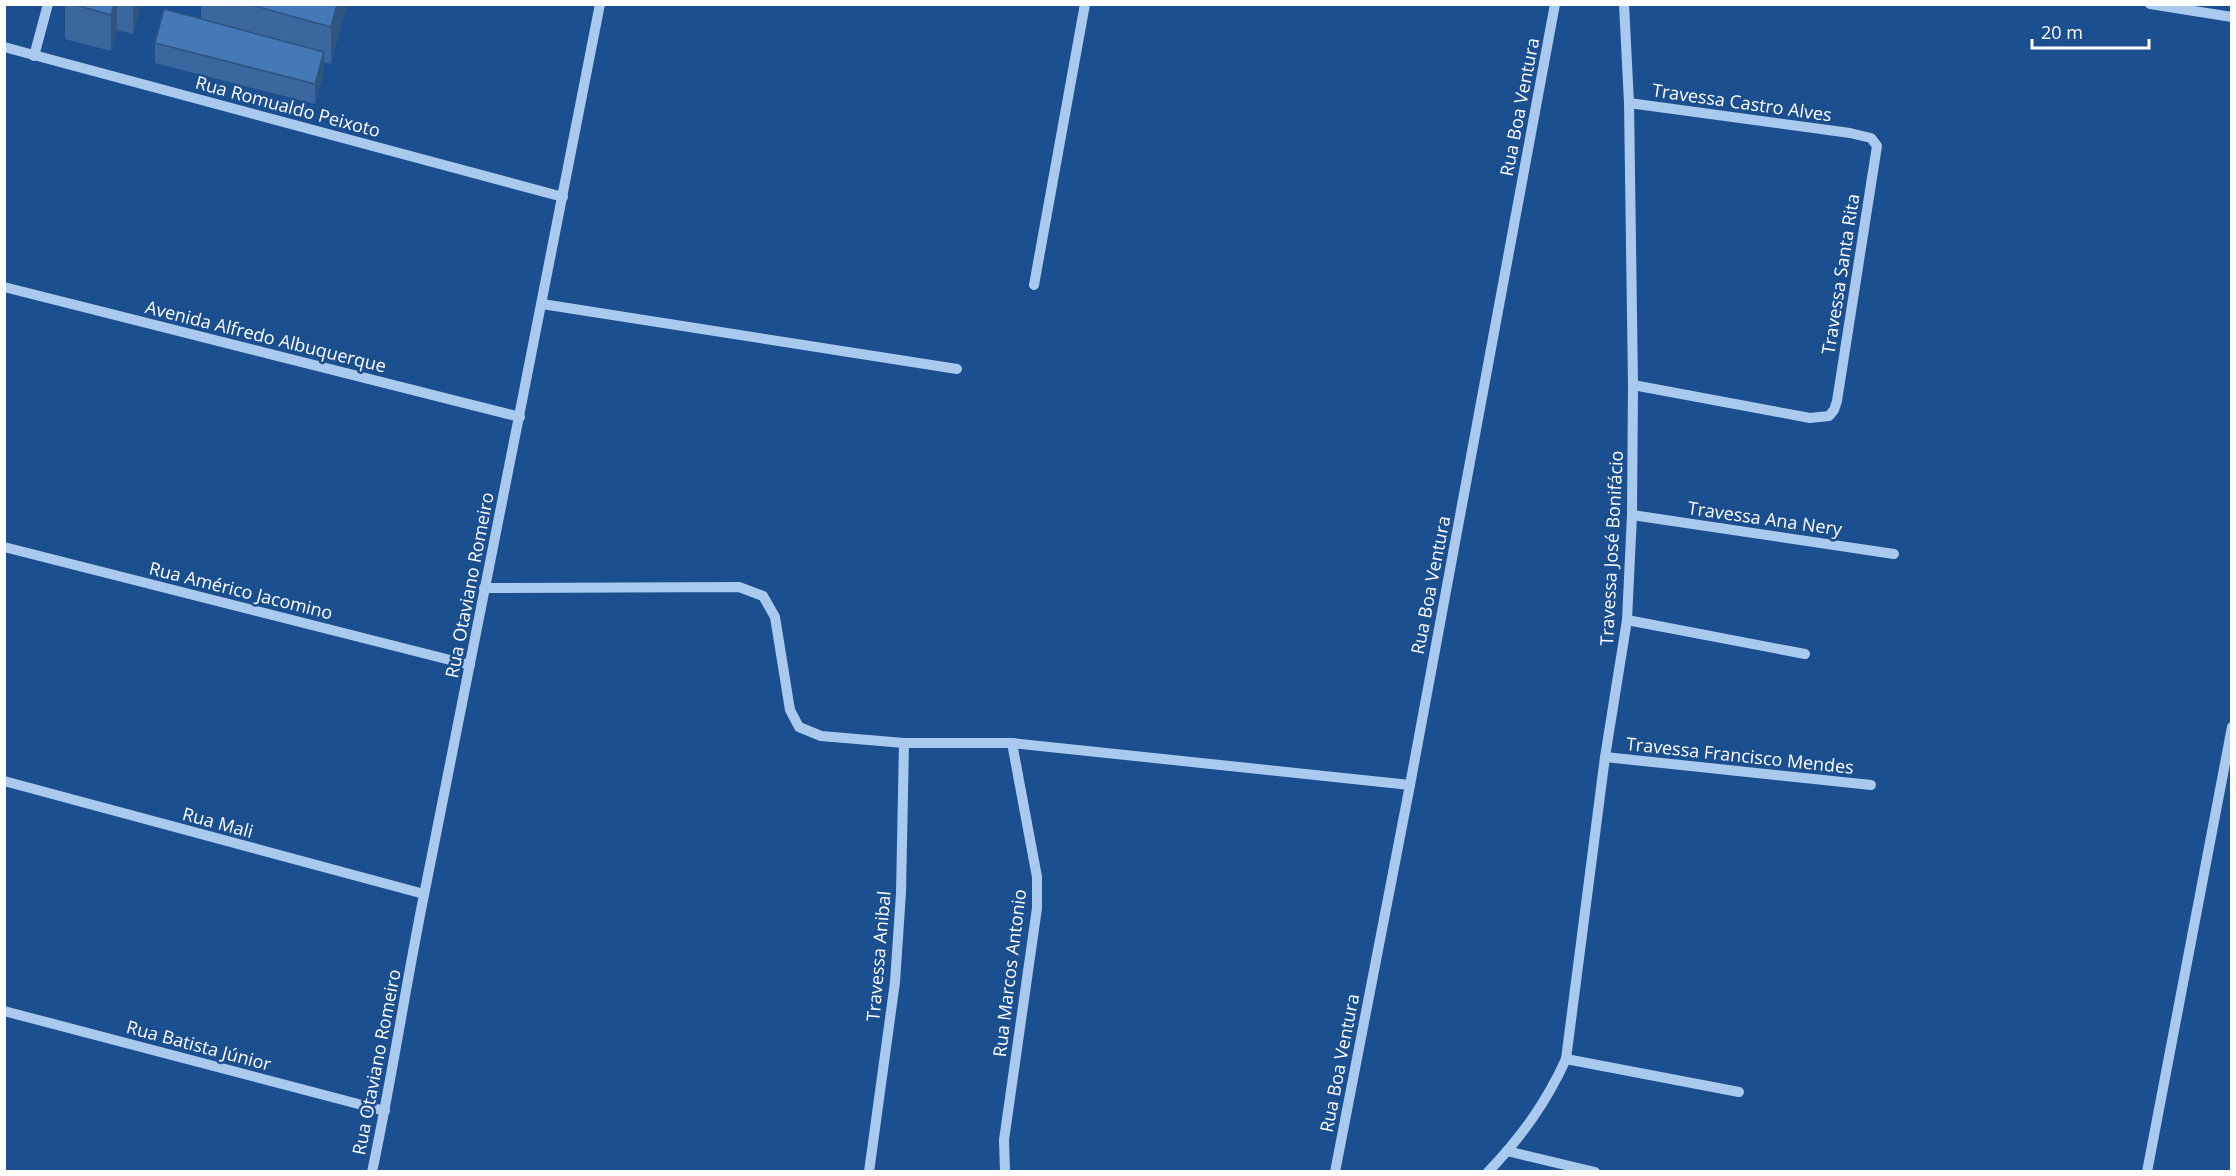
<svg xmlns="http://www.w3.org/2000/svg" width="2236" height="1176" viewBox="0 0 2236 1176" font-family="'Open Sans',sans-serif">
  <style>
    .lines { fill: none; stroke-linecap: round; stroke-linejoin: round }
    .minor { stroke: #a9c9ee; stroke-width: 10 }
    .wall { fill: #3a679d }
    .shaded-wall { fill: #305480 }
    .building { fill: #4478b7; stroke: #305480; stroke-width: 1.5 }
    .labels { text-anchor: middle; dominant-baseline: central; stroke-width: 5; stroke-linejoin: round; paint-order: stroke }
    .street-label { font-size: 18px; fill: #fff; stroke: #1b4f8f }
  </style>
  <rect width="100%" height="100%" fill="#1b4f8f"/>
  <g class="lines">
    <g class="minor">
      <polyline points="2150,4 2232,17"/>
      <polyline points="4,47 563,197"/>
      <polyline points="34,56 48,4"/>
      <polyline points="1629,103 1850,133 1871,138 1877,146 1837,401 1834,410 1829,416 1810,418 1633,385"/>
      <polyline points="1034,285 1085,4"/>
      <polyline points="4,287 520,417"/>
      <polyline points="542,304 957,369"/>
      <polyline points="1632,515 1894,554"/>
      <polyline points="4,547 470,665"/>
      <polyline points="484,588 739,587 763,596 775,617 790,710 799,727 821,736 904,743 1012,743 1410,785"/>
      <polyline points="1627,620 1805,654"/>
      <polyline points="1605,757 1871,785"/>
      <polyline points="4,781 424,894"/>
      <polyline points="4,1011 385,1111"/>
      <polyline points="1566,1059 1739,1092"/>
      <polyline points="1507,1151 1595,1172"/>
      <path d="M372 1172C392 1078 406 983 425 890 483 594 543 300 600 4"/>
      <polyline points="869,1172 895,982 901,893 904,743"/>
      <polyline points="1005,1172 1004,1140 1037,908 1037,877 1012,743"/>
      <polyline points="1335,1172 1410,785 1555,4"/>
      <path d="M1488 1172C1522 1136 1546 1103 1566 1059L1605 757 1627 620 1632 515 1633 385 1629 103 1624 4"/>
      <polyline points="2147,1172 2232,727"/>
    </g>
  </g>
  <g class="wall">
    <polygon points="65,4 141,4 133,34 117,30 111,51 65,39"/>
    <polygon points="201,4 347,4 331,64 324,62 324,72 315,104 155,63 155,43 201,19"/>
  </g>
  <g class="shaded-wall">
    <polygon points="114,4 117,4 117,30 111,51 111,15"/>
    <polygon points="133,4 141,4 133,34"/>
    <polygon points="337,4 347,4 331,64 331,27"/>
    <polygon points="324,52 324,72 315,104 315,84"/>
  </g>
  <g class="building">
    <polygon points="72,4 114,4 111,15"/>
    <polygon points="248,4 337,4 331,27"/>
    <polygon points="164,9 324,52 315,84 155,43"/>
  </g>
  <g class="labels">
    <g class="street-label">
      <text transform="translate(1742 102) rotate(8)">Travessa Castro Alves</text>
      <text transform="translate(288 106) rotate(15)">Rua Romualdo Peixoto</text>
      <text transform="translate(1519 107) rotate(-79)">Rua Boa Ventura</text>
      <text transform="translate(1840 274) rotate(-81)">Travessa Santa Rita</text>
      <text transform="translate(266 336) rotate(14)">Avenida Alfredo Albuquerque</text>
      <text transform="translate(1765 518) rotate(8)">Travessa Ana Nery</text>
      <text transform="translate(1611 548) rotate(-87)">Travessa José Bonifácio</text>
      <text transform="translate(469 585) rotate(-79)">Rua Otaviano Romeiro</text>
      <text transform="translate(1430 585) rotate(-79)">Rua Boa Ventura</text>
      <text transform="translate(241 590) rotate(14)">Rua Américo Jacomino</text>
      <text transform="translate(1740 755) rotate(6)">Travessa Francisco Mendes</text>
      <text transform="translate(218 822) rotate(15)">Rua Mali</text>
      <text transform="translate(878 956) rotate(-85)">Travessa Anibal</text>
      <text transform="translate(1009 973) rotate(-83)">Rua Marcos Antonio</text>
      <text transform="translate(199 1045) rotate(15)">Rua Batista Júnior</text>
      <text transform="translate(376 1062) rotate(-79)">Rua Otaviano Romeiro</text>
      <text transform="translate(1339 1063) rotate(-79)">Rua Boa Ventura</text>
    </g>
  </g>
  <rect width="2236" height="1176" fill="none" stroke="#ffffff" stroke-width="12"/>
  <path d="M2032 39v9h117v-9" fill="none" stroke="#ffffff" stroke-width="3"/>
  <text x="2041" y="39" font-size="18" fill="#ffffff" stroke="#1b4f8f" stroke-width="4.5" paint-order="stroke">20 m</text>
</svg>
